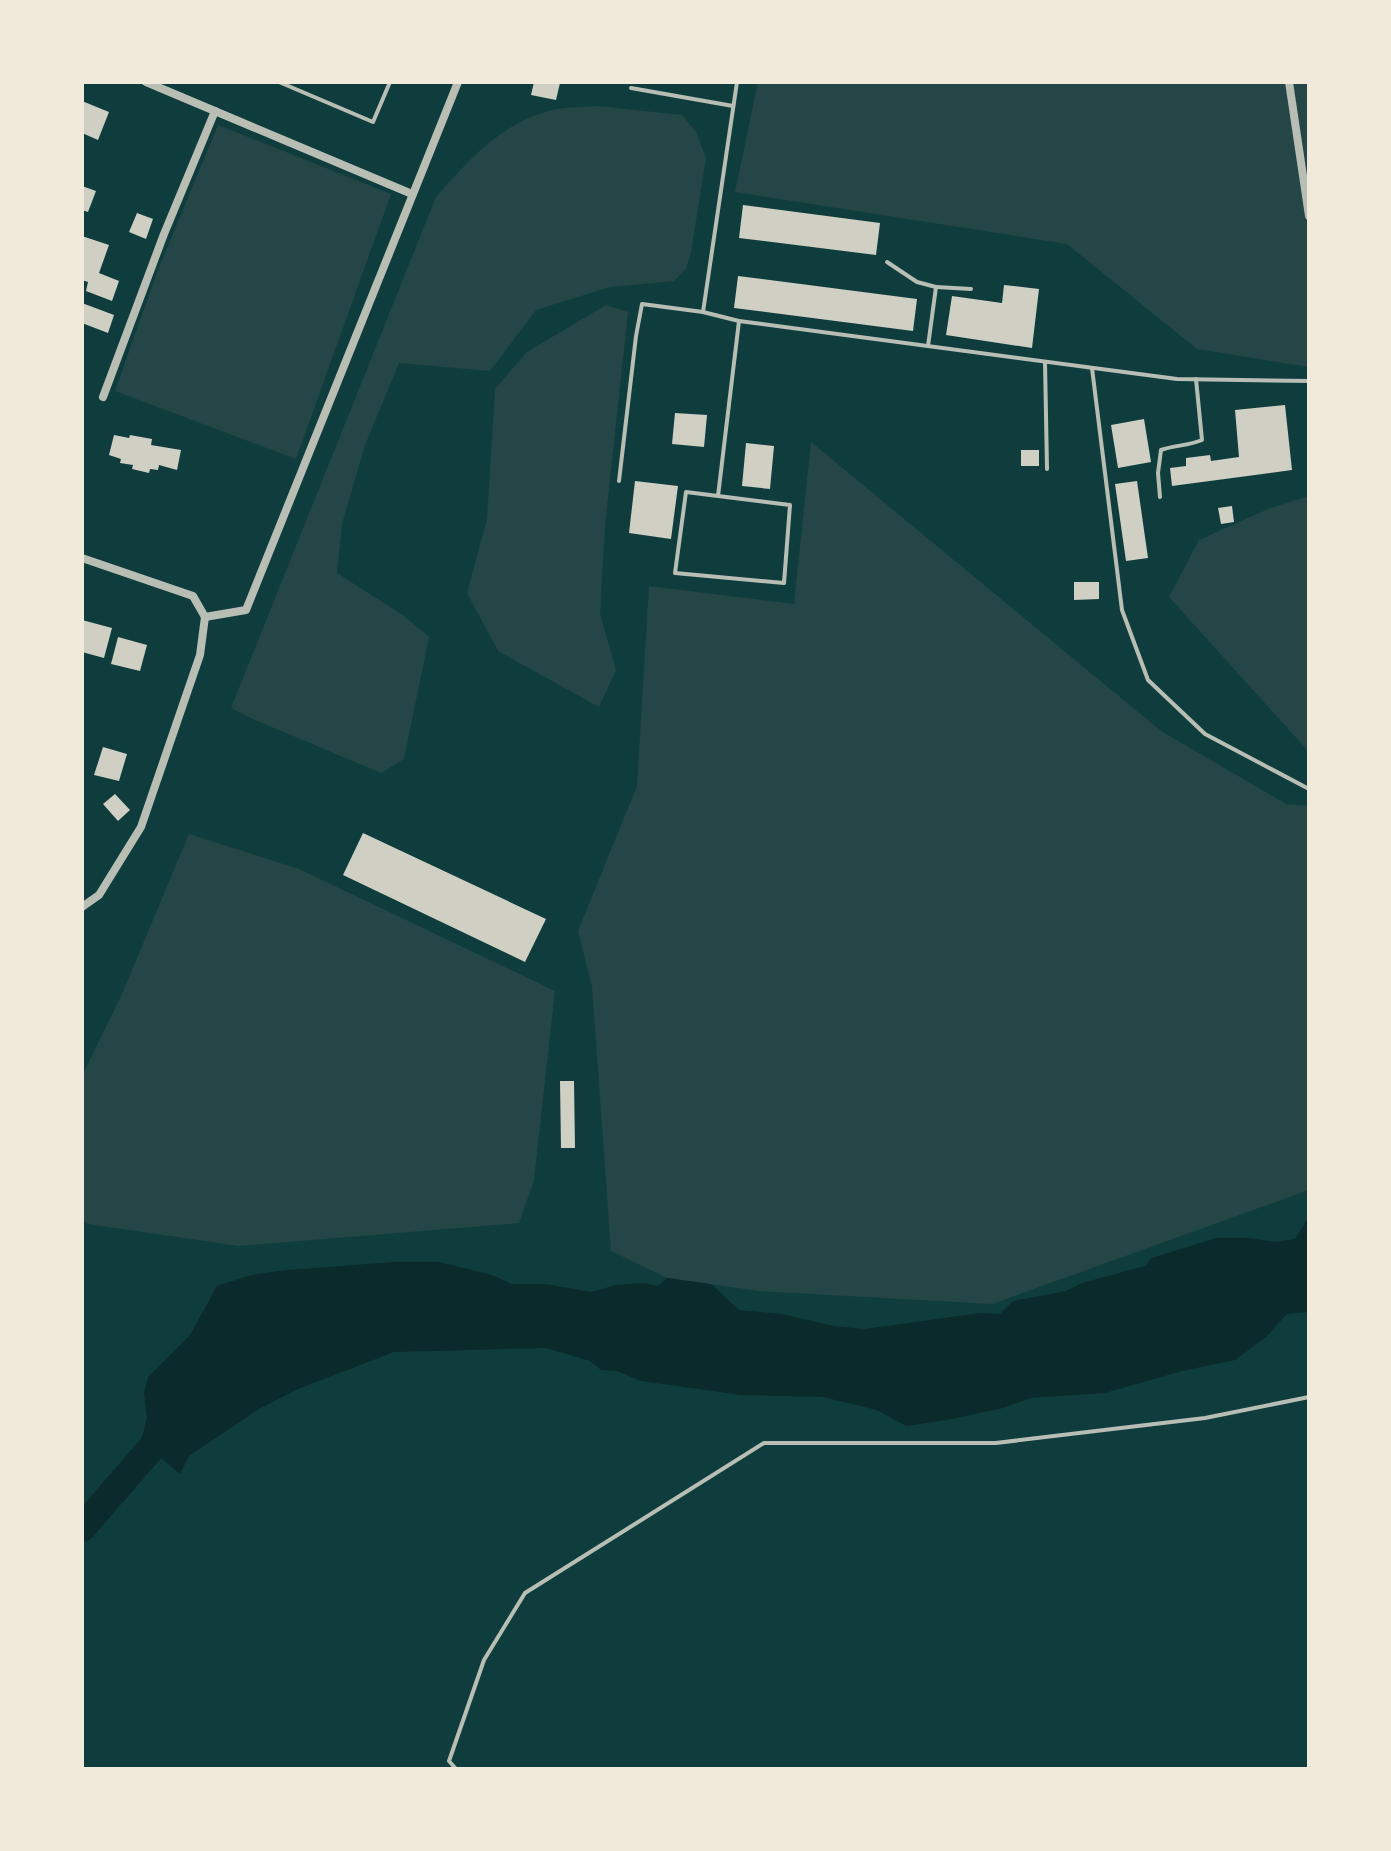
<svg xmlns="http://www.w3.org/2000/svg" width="1391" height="1851" viewBox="0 0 1391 1851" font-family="Rubik,sans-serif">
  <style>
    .green { fill: #244646 }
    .water { fill: #0a2a2b }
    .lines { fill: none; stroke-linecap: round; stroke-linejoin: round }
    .river { stroke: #0a2a2b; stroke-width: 28 }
    .building { fill: #cfcfc3 }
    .service { stroke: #b8beb3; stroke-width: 4 }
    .minor { stroke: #b8beb3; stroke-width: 8 }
  </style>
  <rect width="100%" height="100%" fill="#0f3d3e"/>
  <g class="green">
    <polygon points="758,82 1309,82 1309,367 1197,349 1067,244 735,192"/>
    <path d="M597 106 682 115 696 132 706 158 691 252 686 269 674 281 610 287 536 310 490 371 399 363 365 445 342 524 337 573 404 616 429 637 404 759 381 773 253 719 231 708 436 197C468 161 499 125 548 111 563 107 581 107 597 106Z"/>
    <polygon points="218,125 391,194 296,459 115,391 156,275"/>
    <polygon points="606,305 628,312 605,526 600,614 616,670 599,707 498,651 467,593 487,519 495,389 527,352"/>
    <polygon points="811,442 1161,731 1286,804 1309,806 1309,1190 992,1304 759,1291 667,1278 611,1251 592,987 578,931 637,786 649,586 794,604"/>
    <polygon points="1309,496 1309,752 1169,597 1199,540 1268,509"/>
    <polygon points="189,834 299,869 555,991 534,1180 519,1223 239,1246 88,1224 82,1221 82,1076 122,994"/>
  </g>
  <polygon class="water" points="1309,1217 1309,1312 1287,1314 1266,1337 1235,1360 1182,1371 1105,1393 1030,1398 1003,1408 947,1420 906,1426 877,1410 823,1397 741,1395 641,1381 617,1371 601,1370 590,1361 546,1348 394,1352 298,1389 259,1409 189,1456 180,1474 141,1441 147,1418 144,1393 148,1377 190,1335 217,1286 251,1275 287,1270 394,1262 439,1262 492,1275 512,1284 546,1284 591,1292 616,1285 644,1283 658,1286 667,1278 711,1284 739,1310 782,1314 834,1326 865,1329 980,1313 1000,1314 1013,1301 1066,1291 1082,1283 1145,1266 1152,1258 1216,1238 1248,1238 1275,1242 1295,1239"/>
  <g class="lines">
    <polyline class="river" points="82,1528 174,1422"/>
  </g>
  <g class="building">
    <polygon points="534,82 560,83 556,100 531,95"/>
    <polygon points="82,101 109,112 98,140 82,133"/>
    <polygon points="82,186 96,191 88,212 82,210"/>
    <polygon points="743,205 880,223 876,255 739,238"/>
    <polygon points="137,213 153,219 146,239 129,232"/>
    <polygon points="82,236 109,245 99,273 119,281 112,301 86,291 88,282 82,280"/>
    <polygon points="738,276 917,299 913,331 734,308"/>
    <polygon points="1004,285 1039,289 1032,348 946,335 952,296 1002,303"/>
    <polygon points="82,303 114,315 108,333 82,323"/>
    <polygon points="1285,405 1292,470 1172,486 1170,468 1186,466 1186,458 1210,455 1211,461 1239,457 1235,410"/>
    <polygon points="675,413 707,415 704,447 672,444"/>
    <polygon points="1144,419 1151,462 1118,468 1111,425"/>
    <polygon points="114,435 129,438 130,435 152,439 151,445 181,450 177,470 159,465 158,470 150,469 149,473 132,469 133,465 120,463 121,459 109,455"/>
    <polygon points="746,443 774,446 770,489 742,486"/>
    <rect x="1021" y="450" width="18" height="16"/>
    <polygon points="635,481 678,486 671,539 629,533"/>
    <polygon points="1137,481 1148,558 1126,561 1115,484"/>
    <polygon points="1232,506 1234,522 1221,524 1218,508"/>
    <polygon points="1074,582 1099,582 1099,599 1074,600"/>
    <polygon points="82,620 112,628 104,658 82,652"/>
    <polygon points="118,637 147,645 140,671 111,664"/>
    <polygon points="103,747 127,754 119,781 94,775"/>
    <polygon points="115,794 130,810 118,821 103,804"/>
    <polygon points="363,833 546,919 525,962 343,875"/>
    <polygon points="560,1081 574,1081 575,1148 561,1148"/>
  </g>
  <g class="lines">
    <g class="service">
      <polyline points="279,82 373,122 390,82"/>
      <polyline points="631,88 733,106"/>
      <polyline points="887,262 917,282 936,287 928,346"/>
      <polyline points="936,287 971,289"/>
      <polyline points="703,312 737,82"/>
      <polyline points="1045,362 1047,469"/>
      <polyline points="1092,368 1122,610 1148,680 1205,734 1309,789"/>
      <polyline points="619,481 636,336 642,304 703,312 739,321 1177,379 1309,381"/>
      <polyline points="718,496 790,505 784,583 675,573 686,492 718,496 739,321"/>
      <path d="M1160 497 1158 473 1161 450C1175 445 1188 446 1202 440L1196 379"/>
      <polyline points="456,1769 449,1761 484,1660 525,1593 764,1443 996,1443 1205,1418 1309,1397"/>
    </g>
    <g class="minor">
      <polyline points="146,82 412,194"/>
      <polyline points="1289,82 1309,216"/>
      <polyline points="103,397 164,234 215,111"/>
      <polyline points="82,558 193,596 205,617"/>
      <polyline points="205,617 246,610 458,82"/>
      <polyline points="82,907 99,895 141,827 200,655 205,617"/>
    </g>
  </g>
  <rect width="1391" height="1851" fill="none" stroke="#f1e9da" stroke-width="168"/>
</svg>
